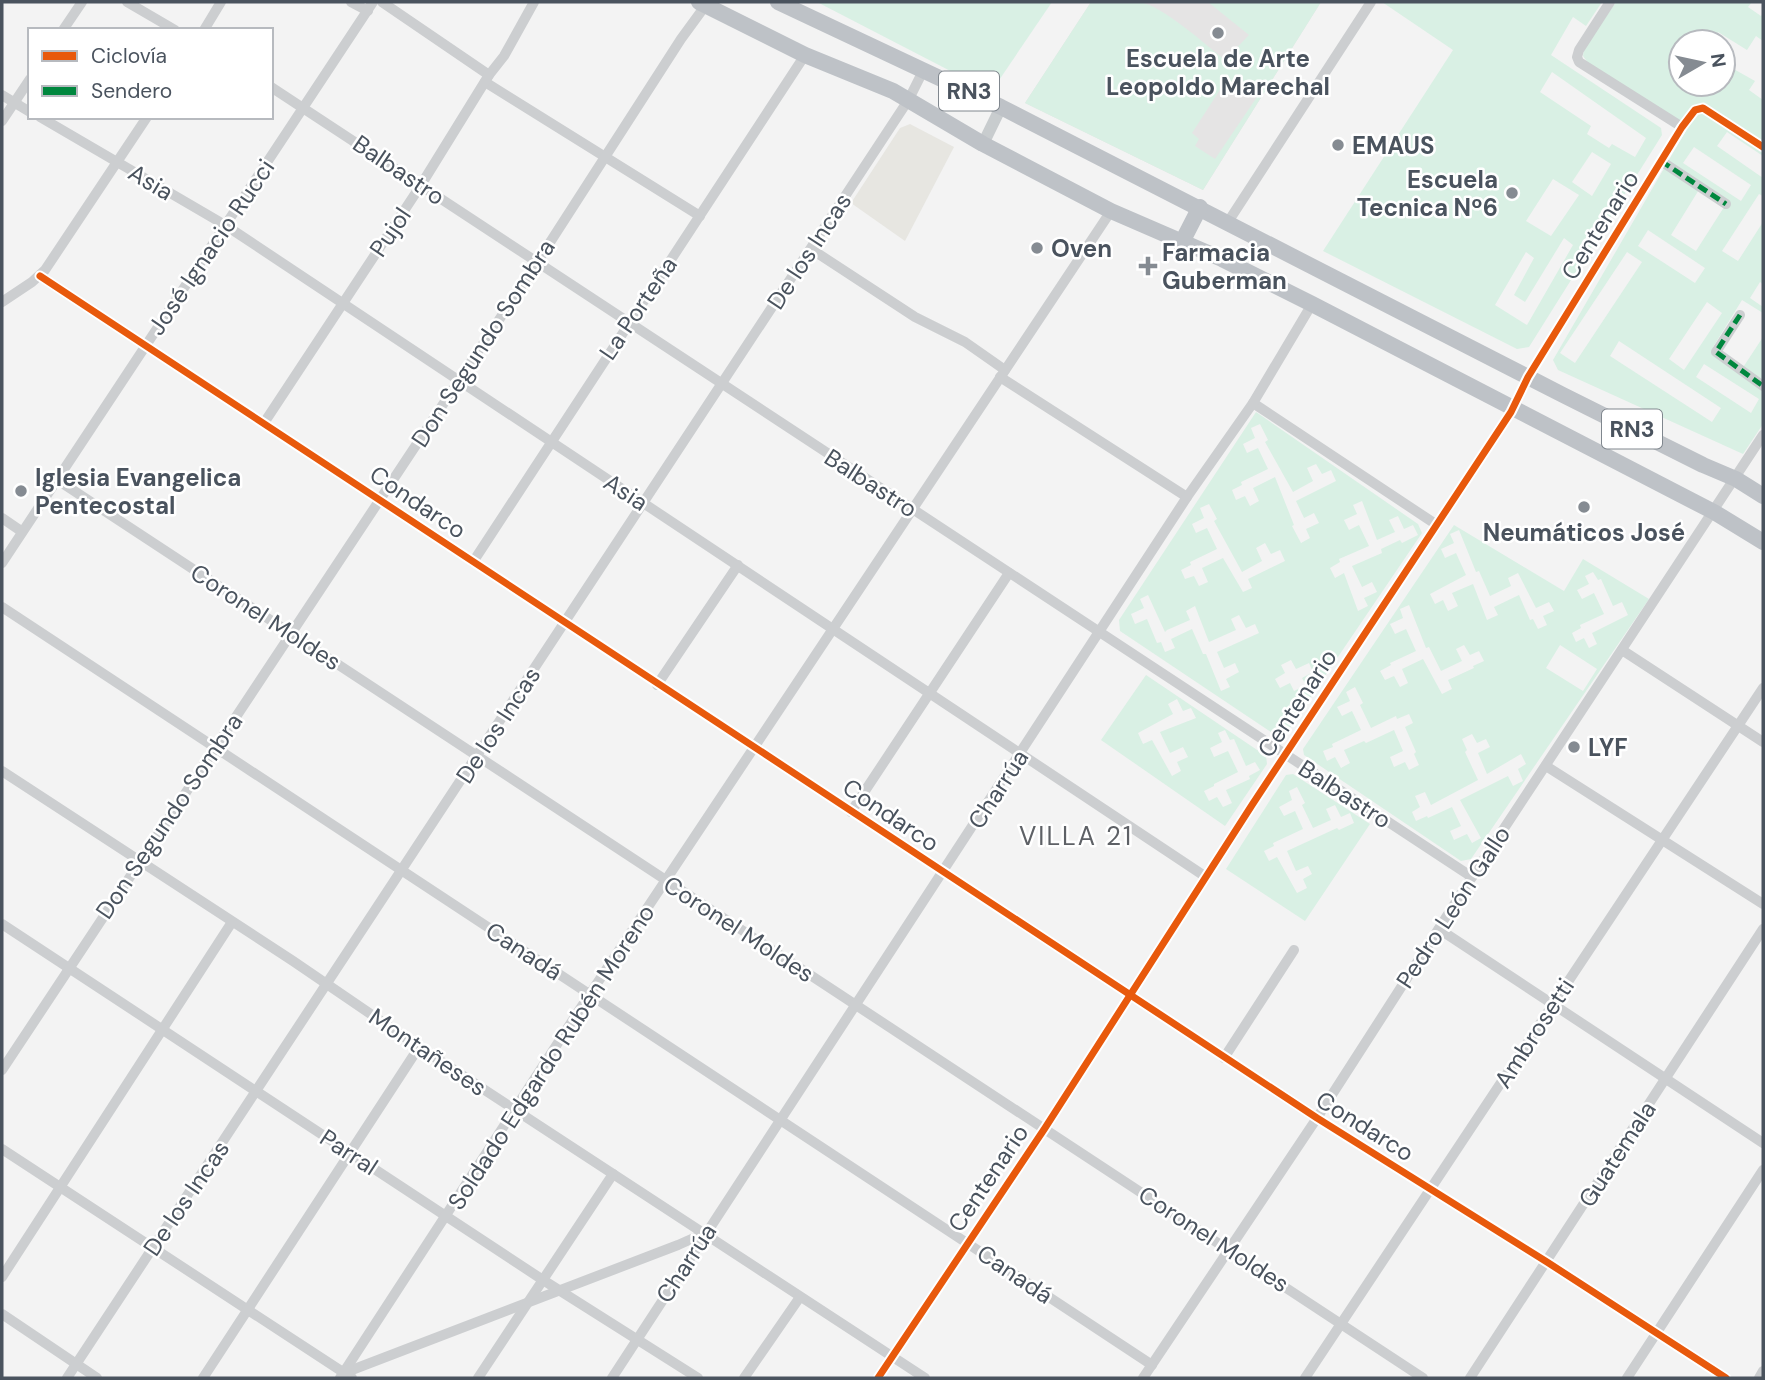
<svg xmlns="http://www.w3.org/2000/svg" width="1765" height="1380" viewBox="0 0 1765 1380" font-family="'DM Sans',sans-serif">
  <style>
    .commercial { fill: #e7e6e1 }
    .education { fill: #e5e4e4 }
    .green { fill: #d9f0e4; fill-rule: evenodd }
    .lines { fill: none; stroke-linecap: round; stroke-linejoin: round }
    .minor { stroke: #ccced0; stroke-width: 10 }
    .major { stroke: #c8ccce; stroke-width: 12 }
    .highway { stroke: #bec2c7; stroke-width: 16 }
    .quiet { stroke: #00873e; stroke-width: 5; stroke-dasharray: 10 5; stroke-linecap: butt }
    .cycleway-casing { stroke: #fff; stroke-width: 11 }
    .cycleway { stroke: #e8590c; stroke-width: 7 }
    .poi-dot { fill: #858b92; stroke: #fff; stroke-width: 2.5 }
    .labels { text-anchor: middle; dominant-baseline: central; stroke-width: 5; stroke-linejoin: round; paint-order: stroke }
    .shield { fill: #fff; stroke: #80878e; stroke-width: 2 }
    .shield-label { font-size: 23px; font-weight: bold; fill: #4a535e }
    .poi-label { font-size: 24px; font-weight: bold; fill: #4a535e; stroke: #fff; text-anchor: start }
    .street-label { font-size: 24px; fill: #4a535e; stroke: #fff }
    .neighbourhood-label { font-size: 26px; letter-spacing: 2px; fill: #5e6166; stroke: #fff }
  </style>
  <rect width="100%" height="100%" fill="#f3f3f3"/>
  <polygon class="commercial" points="910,124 954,147 905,241 851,203 900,128"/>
  <polygon class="education" points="1091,2 1321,2 1203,190 1025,103"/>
  <g class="green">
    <polygon points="817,2 1052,2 991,92"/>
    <path d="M1091 2C1107 2 1125 0 1140 2 1163 6 1206 45 1225 60L1249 35 1208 2H1321L1203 190 1025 103ZM1239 80 1259 94 1215 159 1195 146 1199 139 1192 133 1225 82 1234 86Z"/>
    <path d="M1382 2H1602L1586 26 1573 17 1551 55 1661 128 1662 135 1529 347 1517 349 1323 251 1453 50ZM1552 72 1646 138 1635 157 1612 144 1609 148 1587 134 1591 126 1540 92ZM1592 152 1611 164 1592 196 1572 182ZM1553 179 1579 195 1551 236 1526 221ZM1564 238 1573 245 1527 325 1495 305 1526 252 1534 258 1514 295 1525 302Z"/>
    <path d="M1616 2H1752L1748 7 1761 16 1763 13V41L1756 36 1747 50 1718 32 1712 42H1681V84H1723V63L1755 81 1749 90 1763 100V156L1727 132 1717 146 1763 178V196L1759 194 1722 251 1738 261 1763 222V284L1760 282 1750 298 1763 307V313L1742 300 1713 347 1740 372 1763 337V424L1743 454 1558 370 1553 360 1688 127 1588 63 1583 56 1584 49ZM1694 147 1751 185 1741 201 1683 163ZM1700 188 1726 204 1696 251 1671 235ZM1648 230 1705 268 1695 283 1638 246ZM1627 252 1642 262 1575 363 1560 353ZM1707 302 1722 313 1684 370 1669 359ZM1619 341 1721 408 1712 422 1610 356ZM1704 364 1759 399 1751 413 1696 377Z"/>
    <path d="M1256 412 1418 524 1422 533 1285 735 1277 736 1120 631 1119 620ZM1260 424 1268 440 1265 442 1293 492 1313 481 1307 468 1316 464 1322 474 1331 470 1336 481 1296 501 1304 518 1314 513 1319 523 1306 529 1310 538 1301 543 1292 526 1294 525 1275 477 1253 488 1259 501 1250 506 1245 496 1236 500 1232 490 1242 485 1241 482 1268 469 1258 448 1247 453 1243 444 1255 438 1251 428ZM1362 501 1377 540 1395 532 1389 520 1398 516 1404 529 1413 525 1418 535 1402 543 1400 540 1381 549 1382 553 1352 566 1362 587 1372 582 1377 592 1364 598 1368 606 1358 611 1344 573 1335 578 1330 568 1340 562 1339 559 1369 546 1359 525 1349 530 1344 520 1357 514 1353 505ZM1209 504 1217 519 1214 521 1242 572 1262 561 1256 548 1265 543 1271 554 1280 550 1285 561 1248 579 1252 588 1243 592 1223 558 1202 568 1208 582 1199 586 1194 576 1185 579 1181 570 1191 565 1190 562 1217 549 1207 528 1196 533 1192 524 1204 518 1200 508ZM1148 595 1165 632 1167 630 1190 620 1186 611 1195 606 1209 642 1236 630 1231 619 1239 615 1246 628 1255 624 1259 633 1217 652 1224 668 1235 663 1239 672 1226 679 1230 687 1221 691 1206 654H1203L1192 629 1171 639 1175 648 1165 652 1161 642 1157 643 1147 619 1135 624 1131 614 1144 608 1140 599ZM1291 660 1296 669 1309 663 1313 672 1302 678 1306 685 1294 691 1290 683 1280 688 1275 679 1285 673 1281 665Z"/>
    <path d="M1454 525 1564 591 1583 559 1649 599 1471 859 1461 861 1304 755 1303 749ZM1459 530 1476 572 1479 571 1490 596 1511 586 1508 578 1518 573 1536 608 1549 602 1554 611 1543 616 1547 625 1538 629 1533 619 1530 620 1519 595 1494 607 1498 615 1487 620 1473 584 1452 593 1458 606 1448 611 1443 600 1435 604 1430 594 1466 575 1456 553 1445 558 1441 549 1454 543 1450 534ZM1593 572 1598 580 1601 579 1613 606 1622 602 1628 615 1592 633 1597 644 1589 648 1584 638 1576 642 1572 633 1581 628 1580 625 1604 614 1594 593 1582 599 1577 590 1589 584 1585 576ZM1409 605 1426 648 1429 647 1441 671 1462 661 1456 649 1464 645 1470 655 1479 651 1484 661 1473 666 1474 668 1448 680 1452 689 1442 694 1423 659 1402 669 1408 683 1400 687 1394 676 1385 680 1380 671 1391 665 1390 663 1416 651 1406 629 1395 634 1390 624 1403 618 1400 609ZM1560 645 1597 669 1583 691 1546 668ZM1355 687 1363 703 1360 705 1371 728 1396 716 1397 719 1409 714 1413 723 1405 727 1416 752 1414 754 1419 765 1409 770 1405 762 1394 767 1390 757 1403 751 1394 730 1366 743 1364 741 1344 750 1350 763 1341 768 1335 757 1327 761 1323 751 1333 747 1332 744 1361 730 1352 711 1342 716 1337 707 1350 701 1346 692ZM1472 734 1477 743 1486 739 1490 747 1478 753 1487 774 1521 754 1526 764 1518 769 1523 781 1513 786 1508 776 1460 800 1481 838 1472 843 1467 834 1454 840 1450 831 1461 826 1452 807 1428 818 1427 816 1416 821 1412 812 1420 807 1415 796 1425 792 1431 805 1478 780 1465 752 1467 750 1462 739Z"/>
    <path d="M1146 675 1266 756 1267 764 1225 826 1101 740ZM1177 699 1183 711 1191 708 1196 718 1160 732 1170 753 1183 747 1188 757 1177 762 1181 771 1172 776 1152 740 1143 744 1138 733 1173 714 1168 704ZM1225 730 1230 740 1234 739 1246 766 1255 762 1260 770 1249 776 1250 779 1226 790 1232 803 1223 807 1217 797 1209 801 1204 791 1214 786V784L1238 772 1228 751 1214 757 1210 748 1222 742 1218 733Z"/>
    <path d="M1293 774 1370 824 1305 921 1226 869 1286 775ZM1297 787 1305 803 1302 805 1313 828 1331 820 1326 809 1335 805 1341 817 1350 813 1354 823 1339 830 1337 828 1287 851 1296 871 1308 866 1312 874 1303 879 1307 888 1297 893 1277 857 1269 861 1264 851 1274 846 1273 843 1303 829 1295 811 1284 816 1279 807 1292 800 1289 791Z"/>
  </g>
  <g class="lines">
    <g class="minor">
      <polyline points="127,2 175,30"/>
      <polyline points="351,2 368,11"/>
      <polyline points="382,2 489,75"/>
      <polyline points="1610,2 1579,50 1577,57 1579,62 1682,127"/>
      <polyline points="63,30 82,2"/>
      <polyline points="204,30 221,2"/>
      <polyline points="485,82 700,216"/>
      <polyline points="271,87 1472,877"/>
      <polyline points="2,95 30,112"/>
      <polyline points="40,117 225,225 1206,877"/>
      <polyline points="2,121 30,79"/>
      <polyline points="1661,161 1726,204"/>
      <polyline points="1228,222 1371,2"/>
      <polyline points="811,249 915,317 965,342 1005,370"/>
      <polyline points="40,276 1317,1118 1547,1262 1726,1378"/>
      <polyline points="2,302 32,282 45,270 147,117"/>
      <polyline points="1740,315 1716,352 1763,386"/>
      <polyline points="1000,377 1187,497"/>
      <polyline points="1253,403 1437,525"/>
      <polyline points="264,423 421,185 489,75 504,56 534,2"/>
      <polyline points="56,479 1423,1378"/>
      <polyline points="2,518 21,531"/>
      <polyline points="473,562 805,55"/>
      <polyline points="2,563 373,2"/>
      <polyline points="2,607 1152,1365"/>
      <polyline points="1622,650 1763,742"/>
      <polyline points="657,685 738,565"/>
      <polyline points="1546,766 1763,904"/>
      <polyline points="2,771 293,961 419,1047 925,1378"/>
      <polyline points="851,812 1009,573"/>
      <polyline points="2,924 543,1280 698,1378"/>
      <polyline points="1439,929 1763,1143"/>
      <polyline points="1224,1058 1294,950"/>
      <polyline points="2,1070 538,261 681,39 708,2"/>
      <polyline points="2,1149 352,1378"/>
      <polyline points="2,1277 232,922"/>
      <polyline points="2,1314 97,1378"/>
      <polyline points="344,1373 678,1245 705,1233"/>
      <polyline points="67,1378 909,99 924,69"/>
      <polyline points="203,1378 419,1047"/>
      <polyline points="340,1378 580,1009 1111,211"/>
      <polyline points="478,1378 613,1174"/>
      <polyline points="612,1378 1187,497 1253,403 1312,304"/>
      <polyline points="744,1378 800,1297"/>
      <polyline points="878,1378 1045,1128 1252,805 1511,412 1528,377 1682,127 1695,110 1703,108 1763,147"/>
      <polyline points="1143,1378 1317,1118 1472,877 1763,435"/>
      <polyline points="1305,1378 1763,688"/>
      <polyline points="1470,1378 1763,929"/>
      <polyline points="1627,1378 1763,1170"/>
      <polyline points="1759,1378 1763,1371"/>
    </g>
    <polyline class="major" points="983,144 1001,107"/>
    <g class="highway">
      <polyline points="699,2 805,55 893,91 983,144 1111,211 1222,259 1312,304 1714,512 1763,542"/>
      <polyline points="778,2 1001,107 1563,395 1703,465 1736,479 1763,496"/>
      <polyline points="1181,244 1200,207"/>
    </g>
    <g class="quiet">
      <polyline points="1661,161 1726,204"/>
      <polyline points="1740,315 1716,352 1763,386"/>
    </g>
    <defs>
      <g id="cycleway">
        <polyline points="40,276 1317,1118 1547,1262 1726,1378"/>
        <polyline points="878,1378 1045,1128 1252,805 1511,412 1528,377 1682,127 1695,110 1703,108 1763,147"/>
      </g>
    </defs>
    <use href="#cycleway" class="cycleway-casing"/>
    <use href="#cycleway" class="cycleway"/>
  </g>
  <g class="poi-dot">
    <circle cx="1218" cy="33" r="7"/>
    <circle cx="1338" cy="145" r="7"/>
    <circle cx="1512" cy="193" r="7"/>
    <circle cx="1037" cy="248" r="7"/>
    <path d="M1144.5 255.5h7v7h7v7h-7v7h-7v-7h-7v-7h7z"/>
    <circle cx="21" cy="491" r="7"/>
    <circle cx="1584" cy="507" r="7"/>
    <circle cx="1574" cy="747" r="7"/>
  </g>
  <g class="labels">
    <g class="shield">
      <rect x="939" y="71.5" width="60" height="39" rx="5"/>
      <rect x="1602" y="409.5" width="60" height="39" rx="5"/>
    </g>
    <g class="shield-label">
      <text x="969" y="91">RN3</text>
      <text x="1632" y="429">RN3</text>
    </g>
    <g class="poi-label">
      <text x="1218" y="58" text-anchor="middle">Escuela de Arte<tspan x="1218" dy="28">Leopoldo Marechal</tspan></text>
      <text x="1352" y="145">EMAUS</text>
      <text x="1498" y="179" text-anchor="end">Escuela<tspan x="1498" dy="28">Tecnica Nº6</tspan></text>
      <text x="1051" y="248">Oven</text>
      <text x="1162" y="252">Farmacia<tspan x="1162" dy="28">Guberman</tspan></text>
      <text x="35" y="477">Iglesia Evangelica<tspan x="35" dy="28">Pentecostal</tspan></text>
      <text x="1584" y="532" text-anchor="middle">Neumáticos José</text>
      <text x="1588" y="747">LYF</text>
    </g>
    <g class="street-label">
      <text transform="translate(399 170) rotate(34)">Balbastro</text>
      <text transform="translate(151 182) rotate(31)">Asia</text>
      <text transform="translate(1600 225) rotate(-58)">Centenario</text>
      <text transform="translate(390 232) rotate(-56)">Pujol</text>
      <text transform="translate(211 247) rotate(-56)">José Ignacio Rucci</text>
      <text transform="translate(809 251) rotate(-57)">De los Incas</text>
      <text transform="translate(638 308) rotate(-56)">La Porteña</text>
      <text transform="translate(483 343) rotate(-57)">Don Segundo Sombra</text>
      <text transform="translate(871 483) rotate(33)">Balbastro</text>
      <text transform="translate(626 492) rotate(33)">Asia</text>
      <text transform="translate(418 502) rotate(34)">Condarco</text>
      <text transform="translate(266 617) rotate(33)">Coronel Moldes</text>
      <text transform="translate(1297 703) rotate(-57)">Centenario</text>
      <text transform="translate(498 725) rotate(-57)">De los Incas</text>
      <text transform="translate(998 789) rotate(-57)">Charrúa</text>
      <text transform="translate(1345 794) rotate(33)">Balbastro</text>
      <text transform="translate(891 815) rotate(34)">Condarco</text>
      <text transform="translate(169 816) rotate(-56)">Don Segundo Sombra</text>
      <text transform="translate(1453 907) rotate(-57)">Pedro León Gallo</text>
      <text transform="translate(739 929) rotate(33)">Coronel Moldes</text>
      <text transform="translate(524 951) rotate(33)">Canadá</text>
      <text transform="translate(1534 1033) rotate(-57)">Ambrosetti</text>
      <text transform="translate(428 1052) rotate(34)">Montañeses</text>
      <text transform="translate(551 1057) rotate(-57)">Soldado Edgardo Rubén Moreno</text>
      <text transform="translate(1365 1126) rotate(32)">Condarco</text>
      <text transform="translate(349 1152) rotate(33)">Parral</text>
      <text transform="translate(1617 1154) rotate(-57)">Guatemala</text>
      <text transform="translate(988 1178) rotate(-56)">Centenario</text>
      <text transform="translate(186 1198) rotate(-56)">De los Incas</text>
      <text transform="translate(1214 1239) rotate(33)">Coronel Moldes</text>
      <text transform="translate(686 1263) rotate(-57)">Charrúa</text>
      <text transform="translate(1015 1274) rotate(34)">Canadá</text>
    </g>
    <g class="neighbourhood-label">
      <text x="1076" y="836">VILLA 21</text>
    </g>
  </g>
  <rect width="1765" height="1380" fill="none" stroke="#4a535e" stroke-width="7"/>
  <rect x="28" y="28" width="245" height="91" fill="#ffffff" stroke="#b7babf" stroke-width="2"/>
  <rect x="42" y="51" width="35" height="10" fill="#e8590c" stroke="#b7babf" stroke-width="2"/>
  <text x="91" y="63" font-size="21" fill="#4a535e">Ciclovía</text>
  <rect x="42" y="86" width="35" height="10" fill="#00873e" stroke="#b7babf" stroke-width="2"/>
  <text x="91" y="98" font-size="21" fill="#4a535e">Sendero</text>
  <g transform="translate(1702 63) rotate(81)"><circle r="33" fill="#ffffff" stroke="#b7babf" stroke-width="2"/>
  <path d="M0-5L12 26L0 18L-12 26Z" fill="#858b92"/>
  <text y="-10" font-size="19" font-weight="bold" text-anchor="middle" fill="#4a535e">N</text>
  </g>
</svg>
